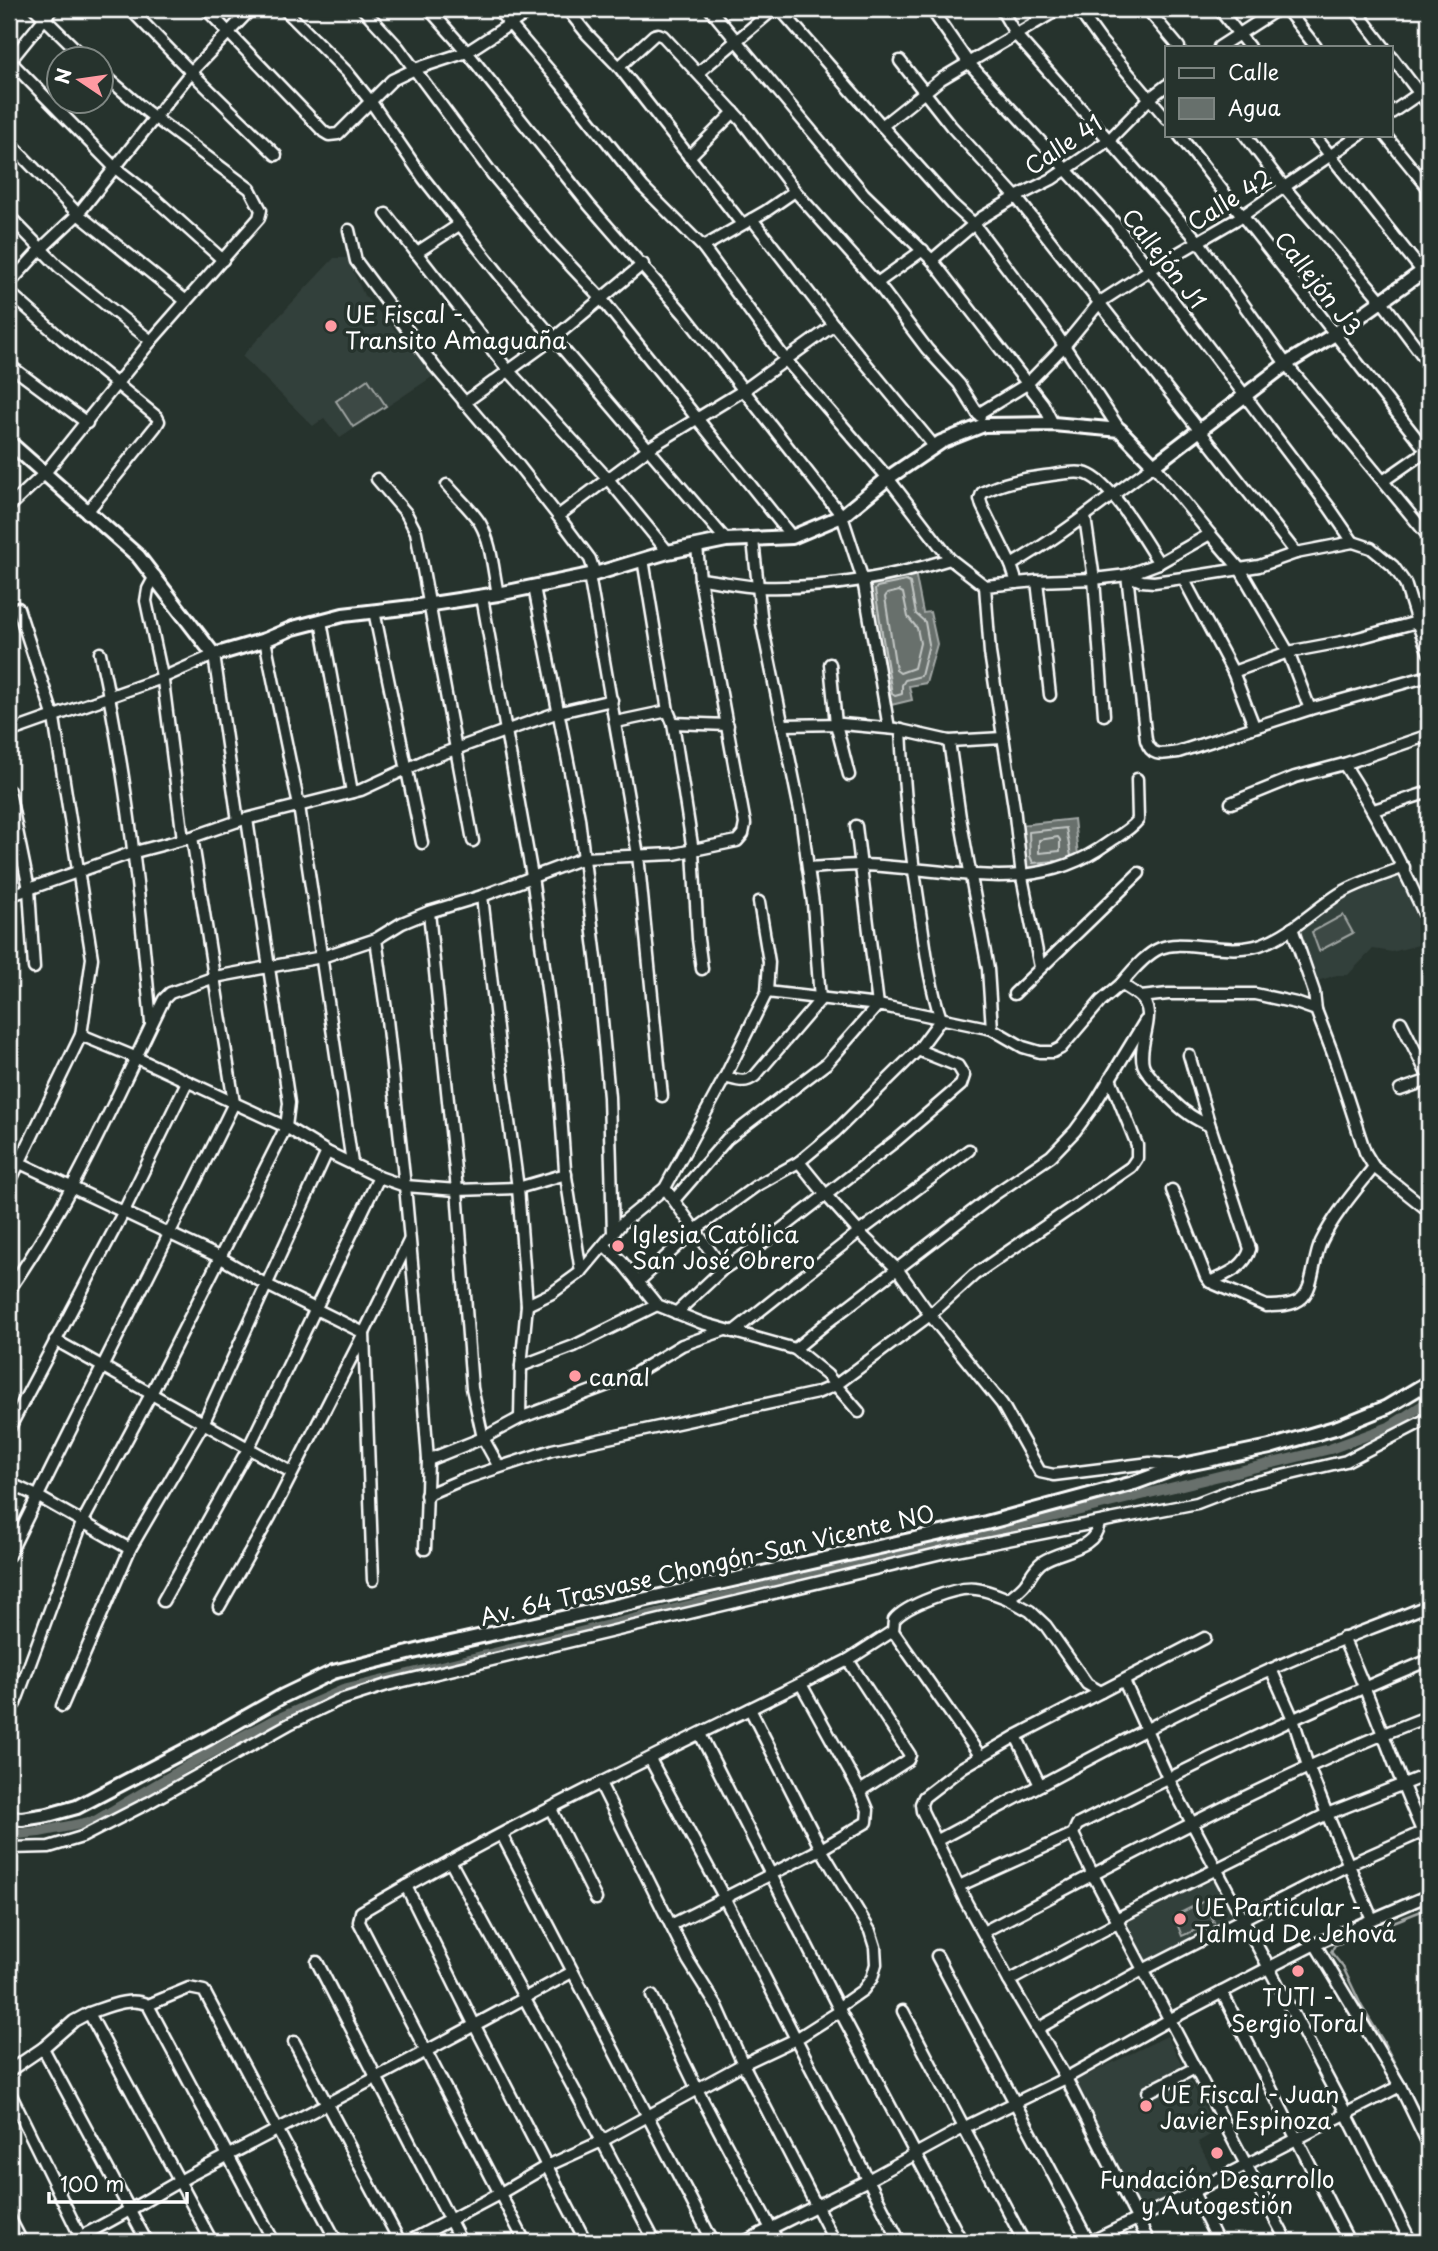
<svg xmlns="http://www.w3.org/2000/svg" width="1438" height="2251" viewBox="0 0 1438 2251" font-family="'Playpen Sans',sans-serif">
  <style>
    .built { fill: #333f3a }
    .green { fill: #3e4944; stroke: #9ea4a2; stroke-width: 2 }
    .water { fill: #67706c; stroke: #a4a9a7; stroke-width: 2 }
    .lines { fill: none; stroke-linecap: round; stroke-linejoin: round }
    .shore { stroke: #c2c6c4; stroke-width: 2 }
    .stream { stroke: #a4a9a7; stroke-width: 2.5 }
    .canal { stroke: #67706c; stroke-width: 10 }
    .minor-casing { stroke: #fff; stroke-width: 15 }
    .tertiary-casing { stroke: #fff; stroke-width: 18 }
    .minor { stroke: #26332d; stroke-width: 10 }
    .tertiary { stroke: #26332d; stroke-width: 12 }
    .poi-dot { fill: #ff9aa2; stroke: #26332d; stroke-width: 2.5 }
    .labels { text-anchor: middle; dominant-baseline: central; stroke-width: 7; stroke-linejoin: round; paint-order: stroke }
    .street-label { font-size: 23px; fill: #fff; stroke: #26332d }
    .poi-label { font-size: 23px; fill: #fff; stroke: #26332d; text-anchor: start }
  </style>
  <rect width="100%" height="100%" fill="#26332d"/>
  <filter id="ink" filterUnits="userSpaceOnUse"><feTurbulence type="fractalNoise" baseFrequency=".0143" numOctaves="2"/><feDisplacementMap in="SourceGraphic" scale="14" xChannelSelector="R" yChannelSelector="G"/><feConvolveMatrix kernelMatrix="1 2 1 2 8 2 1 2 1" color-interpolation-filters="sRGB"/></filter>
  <g filter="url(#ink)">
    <g class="built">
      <polygon points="334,258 347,258 364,295 435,375 340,438 324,418 313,426 242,356"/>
      <polygon points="1400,873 1426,943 1392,952 1373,949 1348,975 1337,975 1317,981 1299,928 1335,904"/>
      <polygon points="1215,1879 1233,1916 1146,1960 1127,1922"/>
      <polygon points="1167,2036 1217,2131 1198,2142 1214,2173 1139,2211 1075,2081"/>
    </g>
    <g class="green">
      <polygon points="368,379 386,406 353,427 336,401"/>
      <polygon points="1343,915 1353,933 1319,951 1312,932"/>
      <polygon points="1204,1901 1214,1922 1182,1936 1174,1916"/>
    </g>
    <g class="water">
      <polygon points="915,572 923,613 930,612 937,644 926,683 909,686 912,700 887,706 866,582"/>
      <polygon points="1074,819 1079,864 1029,873 1023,858 1021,825"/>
    </g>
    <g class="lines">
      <g class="shore">
        <polygon points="906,581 910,583 916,614 925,622 929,644 921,676 905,680 902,685 902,694 895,696 892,694 875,590 877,587"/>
        <polygon points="899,591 903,593 908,617 917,628 920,643 914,668 900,673 896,670 885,597 887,594"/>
        <polygon points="1058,837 1060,840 1060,851 1039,853 1039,840"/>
        <polyline points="1056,861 1033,863 1030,856 1029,832 1066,828 1071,856"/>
      </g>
      <polyline class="stream" points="1429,1908 1335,1945 1331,1952 1343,1967 1362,2007 1383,2041 1422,2116 1429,2115"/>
      <polyline class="canal" points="9,1835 39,1832 95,1821 201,1758 270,1722 343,1690 1330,1449 1389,1427 1429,1401"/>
      <defs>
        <g id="minor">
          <polyline points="35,9 87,60"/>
          <polyline points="52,9 10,61 114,167 154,198 223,260"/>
          <polyline points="130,9 191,72 276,155"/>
          <polyline points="206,9 324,132 329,135 338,134 392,80 415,69 467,52 533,9"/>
          <polyline points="284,9 347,72 371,102 424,179 499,274 726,540"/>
          <polyline points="363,9 398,47 493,175 551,245 600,297 792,537"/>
          <polyline points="429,9 467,52 589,205 684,314 842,516 863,580 889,728"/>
          <polyline points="497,9 561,84 643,187 703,247 785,359 888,478 950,559 985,586"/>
          <polyline points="567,9 587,34 619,67 742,224"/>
          <polyline points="710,9 864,194 932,260 1043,404 1053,424"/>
          <polyline points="780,9 882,126"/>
          <polyline points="931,9 968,62 1113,221 1329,507 1353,542"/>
          <polyline points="1001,9 1016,35 1199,242 1286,364 1429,537"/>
          <polyline points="1059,9 941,79 882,126 952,204 974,224 1053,329 1120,430"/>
          <polyline points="1078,9 1101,41 1167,119"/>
          <polyline points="1147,9 1179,47"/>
          <polyline points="1219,9 1249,47"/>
          <polyline points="1284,9 1290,14 1316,47"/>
          <polyline points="1355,9 1384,47"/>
          <polyline points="1429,9 1429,10"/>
          <polyline points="1219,47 1278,9"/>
          <polyline points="1391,56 1429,106"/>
          <polyline points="900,61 951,126 1016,197 1296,553"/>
          <polyline points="619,67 654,35 658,34 663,36 741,120 795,191 877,283 927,349 959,384 978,414"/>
          <polyline points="698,73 774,9"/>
          <polyline points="1391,113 1429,87"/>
          <polyline points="1179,135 1429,454"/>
          <polyline points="1245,135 1284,187 1381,300 1429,364"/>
          <polyline points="1314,135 1429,280"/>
          <polyline points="1385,135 1429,189"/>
          <polyline points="9,142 78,214 186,301"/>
          <polyline points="689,157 734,112"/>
          <polyline points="386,214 508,370 608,479 668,552"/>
          <polyline points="9,216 59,267 151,341"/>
          <polyline points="752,219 834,325 934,446"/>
          <polyline points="349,230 356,261 435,367 519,466 558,516 590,559 595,574"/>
          <polyline points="703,247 766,211 795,191"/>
          <polyline points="416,253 459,225"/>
          <polyline points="932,260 981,218 1016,197 1052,179 1109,140 1150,98 1167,85"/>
          <polyline points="877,283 923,250"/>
          <polyline points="9,284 41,249 78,214 191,72 251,9"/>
          <polyline points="9,292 63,340 157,417 159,421 156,426 87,512"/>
          <polyline points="9,365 87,423"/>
          <polyline points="464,403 554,338 643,264"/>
          <polyline points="980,416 978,414 1027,384 1064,346 1100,302 1151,269 1242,216 1360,135"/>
          <polyline points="377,479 406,513 416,532 473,841"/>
          <polyline points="1383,481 1429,449"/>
          <path d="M447 485C458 498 471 509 480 523 492 544 493 571 498 594"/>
          <polyline points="9,507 44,474 151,341 259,218 261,210 250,189 146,111 102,73"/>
          <polyline points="558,516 649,448 744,390 834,325"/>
          <polyline points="1085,517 1094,579 1104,715"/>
          <polyline points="1210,534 1240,569 1288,652 1310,709"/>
          <polyline points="753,540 762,624 801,815 808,868"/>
          <polyline points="643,559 668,711 673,723 693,851 698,939 702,969"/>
          <path d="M1011 565 982 506 980 499 982 493C1003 482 1023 479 1045 476 1057 475 1071 471 1083 473 1109 477 1144 541 1159 563"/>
          <polyline points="589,575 638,855 662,1096"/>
          <polyline points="155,576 148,589 146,601 163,681 183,839"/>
          <polyline points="1183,578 1259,566 1296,553 1353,542 1371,548 1393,566 1405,583 1417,622 1429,653"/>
          <path d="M700 579C720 581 740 586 759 587 823 589 889 578 950 559"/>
          <polyline points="1037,581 1050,695"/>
          <path d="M1017 583 1011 565C1062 536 1106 499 1154 465L1210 534 1159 563 1127 575 1146 740C1151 758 1163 754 1178 752L1310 709 1429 676"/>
          <polyline points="534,587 579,818 597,966 609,1097 613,1233"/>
          <polyline points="482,597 532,876 558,1071 565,1170 581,1272"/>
          <polyline points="374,611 422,843"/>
          <polyline points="321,621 352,792"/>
          <polyline points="265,640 299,806 352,1163"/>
          <path d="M100 653C127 774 140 900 151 1023"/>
          <polyline points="830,664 836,724 849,775"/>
          <polyline points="1233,672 1288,652 1347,641 1417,622"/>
          <polyline points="616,722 668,711"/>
          <polyline points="673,723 728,725"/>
          <polyline points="783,725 842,724 896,729 949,741 1003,738"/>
          <polyline points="9,732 162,678 214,655 238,821"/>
          <polyline points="949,741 960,817 988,969 992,1029"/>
          <path d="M1344 764C1379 818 1404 867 1429 925"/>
          <polyline points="9,791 29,889 34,968"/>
          <polyline points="1231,803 1295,777 1344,764 1429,735"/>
          <polyline points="1374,810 1429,792"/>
          <polyline points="192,837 234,1103"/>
          <polyline points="9,896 131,853 192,837 238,821 361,790 428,759 505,731 556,713 612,700"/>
          <polyline points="482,896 500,1055 518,1188 527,1305 521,1366 520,1418"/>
          <polyline points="429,912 457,1190 472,1388 483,1438 499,1467"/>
          <polyline points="1292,928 1314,992 1316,1010"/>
          <polyline points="376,939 386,1010 405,1186 419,1340 428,1460 425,1549"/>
          <polyline points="1040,967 1022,877 1014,807 990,653 985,586 1037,581 1094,579 1127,575 1142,581 1154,582 1183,578 1233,672 1254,726"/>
          <path d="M1121 984C1162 934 1167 945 1225 948 1236 949 1252 948 1262 944 1291 934 1314 910 1339 894 1358 882 1384 875 1404 867"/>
          <polyline points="767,992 878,1005 856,826"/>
          <polyline points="1014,994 1139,873"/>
          <polyline points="1141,997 1168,994 1255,994 1296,1003 1316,1010 1333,1054 1365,1152 1374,1167 1429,1211"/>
          <polyline points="1401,1022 1429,1078"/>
          <polyline points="81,1035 137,1058 234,1103"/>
          <path d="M1189 1055 1210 1126 1250 1249C1245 1268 1226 1274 1210 1282"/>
          <path d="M725 1077C737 1080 745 1084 755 1076L820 1000 813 903 808 868C826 867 844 865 862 865 949 867 1031 899 1108 843 1118 836 1130 830 1138 820L1137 779"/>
          <polyline points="1400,1090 1429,1080"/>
          <polyline points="799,1162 825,1194 859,1232 898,1270 930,1315 1002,1404 1040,1472 1054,1475 1150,1463 1179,1465"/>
          <polyline points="20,1163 221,1258 267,1285 364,1333 373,1580"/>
          <polyline points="9,1184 81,1035 92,958 54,718 18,608"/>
          <polyline points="665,1188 723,1269"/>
          <path d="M1172 1190 1206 1277 1210 1282 1266 1306C1276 1306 1294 1306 1302 1298 1314 1287 1313 1259 1321 1242 1334 1215 1355 1191 1374 1167"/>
          <path d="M674 1200 727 1139 827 1063 878 1005 992 1029 1023 1047 1040 1052H1053L1061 1048 1101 1001 1121 984C1127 988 1134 992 1139 996 1160 1013 1137 1042 1143 1064 1145 1073 1177 1106 1186 1112 1193 1118 1202 1122 1210 1126"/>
          <polyline points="604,1245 622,1262 657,1305 702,1323 795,1349 827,1375 859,1412"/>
          <path d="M638 1282 695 1230 756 1186 799 1162 835 1132 918 1050 941 1019C930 986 926 953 921 918 911 856 904 793 901 730"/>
          <path d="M9 1290C72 1200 116 1097 164 999L170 993 215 977 322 957 376 939 402 923 429 912 482 896 583 858 674 854 737 841 743 834 745 824 700 579 697 546"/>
          <polyline points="527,1305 552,1293 581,1272 622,1223 665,1188 725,1077 767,992 769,962 759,902"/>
          <polyline points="676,1313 723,1269 770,1238 897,1140 961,1085 964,1076 958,1066 918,1050"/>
          <polyline points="733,1332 859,1232 969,1150"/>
          <polyline points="55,1340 291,1472"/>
          <polyline points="795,1349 829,1321 995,1194 1051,1156 1075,1131 1094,1105 1145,1021"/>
          <polyline points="521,1366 574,1346 657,1305"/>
          <polyline points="9,1429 123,1213 187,1082"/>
          <polyline points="428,1460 483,1438 520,1418 629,1377 682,1345 725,1330"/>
          <polyline points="9,1483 37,1496 130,1549"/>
          <polyline points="426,1495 461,1480 552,1450 817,1393 836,1385 930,1315 974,1275 1131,1167 1137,1158 1137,1145 1110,1078"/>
          <path d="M9 1555C82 1404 160 1255 234 1103L286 1127 327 1152 379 1177 405 1186 457 1190 518 1188 566 1174"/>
          <polyline points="1008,1599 1030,1611 1046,1626 1087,1684 1101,1692"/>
          <polyline points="163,1601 249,1447 379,1177"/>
          <polyline points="219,1607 270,1517 364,1333 409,1241"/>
          <path d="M1343 1638C1375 1706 1397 1778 1429 1846"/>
          <polyline points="848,1660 910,1755 908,1760 860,1791"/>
          <polyline points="1271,1669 1293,1719 1308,1766 1327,1814 1372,1919"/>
          <polyline points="1124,1681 1168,1778 1346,2113 1411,2242"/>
          <polyline points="15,1704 82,1523 151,1394 286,1127 289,1103 247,819"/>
          <polyline points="62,1706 130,1549 203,1424 327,1152"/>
          <polyline points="750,1709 821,1849 870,1931 875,1947 876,1964 872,1978 863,1990 839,2007"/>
          <polyline points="700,1734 840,2011 962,2242"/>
          <polyline points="1016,1736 1040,1785"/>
          <path d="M981 1757 893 1631 894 1620C906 1605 957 1586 976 1589 987 1590 998 1595 1008 1599 1014 1594 1020 1590 1025 1584 1031 1576 1034 1568 1042 1562 1061 1549 1095 1551 1099 1523"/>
          <polyline points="600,1783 688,1960 718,2008 743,2064 835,2242"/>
          <polyline points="551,1809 596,1899"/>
          <polyline points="502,1835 713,2242"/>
          <path d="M936 1841C1047 1782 1157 1720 1272 1669 1323 1645 1377 1627 1429 1605"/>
          <polyline points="9,1848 49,1847 82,1837 148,1803 291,1723 337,1701 387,1685 946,1552 1197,1503 1244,1485 1346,1461 1429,1418"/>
          <polyline points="450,1861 602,2141 655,2242"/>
          <polyline points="406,1886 474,2024 586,2242"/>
          <polyline points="959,1886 1073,1834"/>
          <polyline points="1118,1918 1327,1814 1429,1774"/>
          <polyline points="671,1925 821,1849 867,1822 868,1810 860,1791 801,1684"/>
          <path d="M983 1932C1130 1856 1275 1775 1429 1716"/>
          <polyline points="1315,1944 1400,2086 1429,2146"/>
          <polyline points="937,1956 1089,2242"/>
          <polyline points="317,1962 461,2242"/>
          <polyline points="1009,1981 1119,1922"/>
          <polyline points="1222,1992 1349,2242"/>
          <polyline points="652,1996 697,2089 778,2242"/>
          <polyline points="148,2005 274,2242"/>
          <polyline points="840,2011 796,2039 900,2242"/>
          <polyline points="903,2011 1024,2242"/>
          <path d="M89 2013C107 2007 130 1996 148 2005L189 1988 204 1991 337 2242"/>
          <polyline points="1037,2029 1141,1971 1348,1865 1429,1829"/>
          <polyline points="294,2042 400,2242"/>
          <polyline points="43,2048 147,2242"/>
          <polyline points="9,2071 43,2048 74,2021 89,2013 212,2242"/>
          <polyline points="9,2091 83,2242"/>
          <polyline points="1148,2092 1195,2068"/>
          <polyline points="1193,2192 1218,2242"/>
          <polyline points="9,2217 22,2242"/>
          <path d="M68 2242C115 2222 158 2191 204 2168 327 2104 451 2039 572 1972"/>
          <polyline points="408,2242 499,2194 547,2166 602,2141 743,2064 796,2039 725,1899 650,1759"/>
          <path d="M525 2242 359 1922 361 1912C518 1819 685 1742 848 1660L893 1631"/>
          <polyline points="744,2242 868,2180 965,2127 1066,2078 1169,2020 1268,1968 1315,1944 1429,1895"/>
          <polyline points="1090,2242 1193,2192 1400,2086"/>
          <polyline points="1149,2242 1066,2078 1009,1981 966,1902 922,1811 921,1804 924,1797 963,1767 1016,1736 1205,1638"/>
          <path d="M1287 2242 1093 1875 1073 1834 1077 1825C1192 1765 1309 1710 1429 1660"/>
        </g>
        <g id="tertiary">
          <polyline points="9,59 9,62"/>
          <polyline points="9,442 138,556 214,655 265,640 293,628 343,615 412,607 498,594 595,574 668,552 726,540 792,537 842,516 888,478 941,442 984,425 1053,424 1120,430 1154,465 1286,364 1335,334 1429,267"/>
          <polyline points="9,1818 22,1819 48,1815 77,1807 209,1738 283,1696 333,1672 433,1647 986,1523 1134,1483 1183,1465 1270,1447 1338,1427 1387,1407 1429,1382"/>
        </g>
      </defs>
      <use href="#minor" class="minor-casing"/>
      <use href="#tertiary" class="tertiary-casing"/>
      <use href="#minor" class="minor"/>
      <use href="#tertiary" class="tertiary"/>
    </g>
  </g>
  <g class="poi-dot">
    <circle cx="331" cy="326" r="7"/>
    <circle cx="618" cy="1246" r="7"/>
    <circle cx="575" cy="1376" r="7"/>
    <circle cx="1180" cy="1919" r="7"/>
    <circle cx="1298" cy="1971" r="7"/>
    <circle cx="1146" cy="2106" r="7"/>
    <circle cx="1217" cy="2153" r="7"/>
  </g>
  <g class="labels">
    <g class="street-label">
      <text transform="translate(1063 144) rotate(-34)">Calle 41</text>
      <text transform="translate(1229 199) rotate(-32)">Calle 42</text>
      <text transform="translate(1165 258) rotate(52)">Callejón J1</text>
      <text transform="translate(1319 283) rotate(52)">Callejón J3</text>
      <text transform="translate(707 1564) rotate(-13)">Av. 64 Trasvase Chongón-San Vicente NO</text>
    </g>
    <g class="poi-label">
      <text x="345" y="313">UE Fiscal -<tspan x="345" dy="26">Transito Amaguaña</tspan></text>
      <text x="632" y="1233">Iglesia Católica<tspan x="632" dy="26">San José Obrero</tspan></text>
      <text x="589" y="1376">canal</text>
      <text x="1194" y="1906">UE Particular -<tspan x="1194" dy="26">Talmud De Jehová</tspan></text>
      <text x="1298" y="1996" text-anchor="middle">TUTI -<tspan x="1298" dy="26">Sergio Toral</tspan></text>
      <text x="1160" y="2093">UE Fiscal - Juan<tspan x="1160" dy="26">Javier Espinoza</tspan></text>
      <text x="1217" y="2178" text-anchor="middle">Fundación Desarrollo<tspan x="1217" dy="26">y Autogestión</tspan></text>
    </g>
  </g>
  <rect width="1438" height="2251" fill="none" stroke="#26332d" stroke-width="35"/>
  <rect x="18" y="18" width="1403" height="2216" fill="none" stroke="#fff" stroke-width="2.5" filter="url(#ink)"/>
  <rect x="1165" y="46" width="228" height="91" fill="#26332d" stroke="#7d8581" stroke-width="2"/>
  <rect x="1179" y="68" width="35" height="10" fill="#26332d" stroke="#7d8581" stroke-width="2"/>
  <text x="1228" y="80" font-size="21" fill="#ffffff">Calle</text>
  <rect x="1179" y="98" width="35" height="21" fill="#67706c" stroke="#7d8581" stroke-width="2"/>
  <text x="1228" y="116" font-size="21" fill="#ffffff">Agua</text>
  <g transform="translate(80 80) rotate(283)"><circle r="33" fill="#26332d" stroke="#7d8581" stroke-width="2"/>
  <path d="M0-5L12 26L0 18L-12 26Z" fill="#ff9aa2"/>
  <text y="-10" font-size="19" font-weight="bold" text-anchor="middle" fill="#ffffff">N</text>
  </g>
  <path d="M49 2192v10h138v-10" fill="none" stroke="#ffffff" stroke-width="3.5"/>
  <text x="60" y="2192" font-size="21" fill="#ffffff" stroke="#26332d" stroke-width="5" paint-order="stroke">100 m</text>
</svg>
